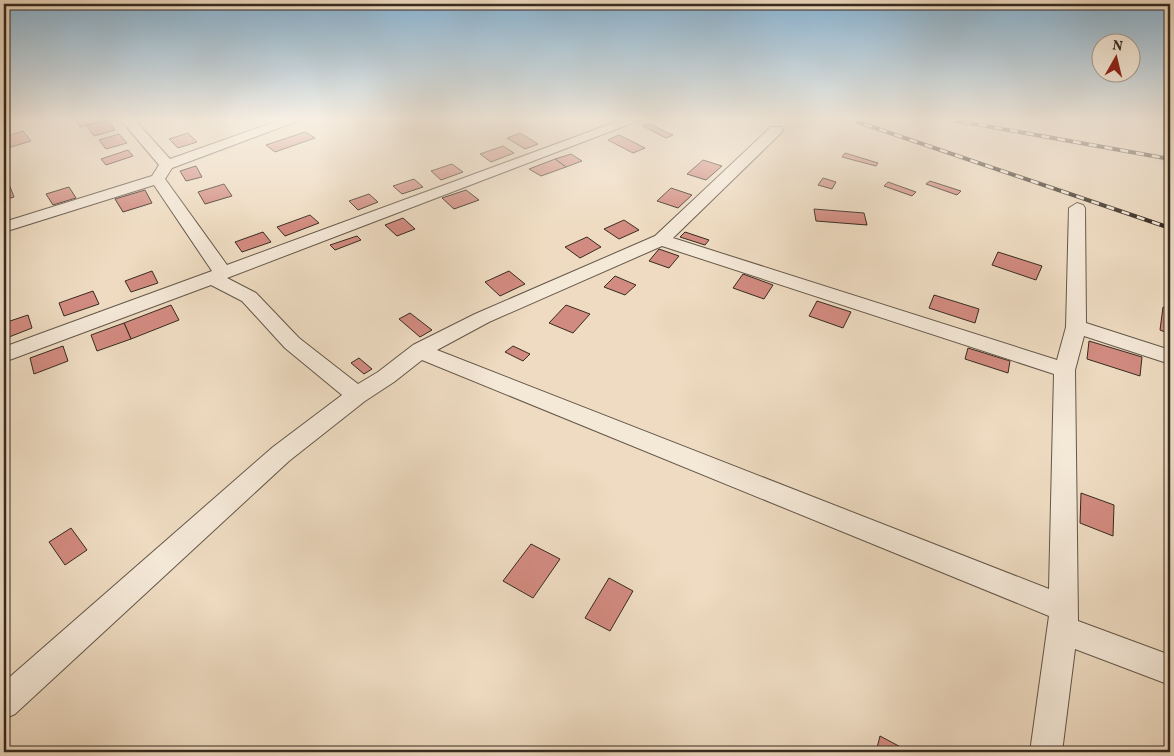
<svg xmlns="http://www.w3.org/2000/svg" width="1174" height="756" viewBox="0 0 1174 756" font-family="Vollkorn,serif">
  <style>
    .building { fill: #d28b80; stroke: #362b21 }
    .lines { fill: none; stroke-linecap: round; stroke-linejoin: round }
    .minor-casing { stroke: #645749; stroke-width: 2 }
    .minor { fill: #f4e8d7; fill-rule: evenodd }
    .rail-casing { stroke: #362b21; stroke-width: 4 }
    .rail { stroke: #f4e8d7; stroke-width: 2.5; stroke-dasharray: 8; stroke-linecap: butt }
  </style>
  <rect width="100%" height="100%" fill="#eedbc1"/>
  <filter id="stains"><feTurbulence type="fractalNoise" baseFrequency=".004" numOctaves="4"/><feColorMatrix values="0 0 0 0 .2 0 0 0 0 .09 0 0 0 0 .02 0 0 0 .5 -.17"/></filter>
  <radialGradient id="worn" r=".72"><stop offset=".6" stop-color="#630" stop-opacity="0"/><stop offset="1" stop-color="#630" stop-opacity=".3"/></radialGradient>
  <g class="building">
    <polygon points="75,119 108,119 108,120 80,127"/>
    <polygon points="108,120 115,130 94,136 87,126"/>
    <polygon points="649,124 673,135 666,138 643,126"/>
    <polygon points="23,131 31,141 11,147 4,137"/>
    <polygon points="305,132 315,138 275,152 266,145"/>
    <polygon points="188,133 197,142 178,148 169,139"/>
    <polygon points="520,133 538,144 525,149 507,138"/>
    <polygon points="119,134 127,143 106,149 99,140"/>
    <polygon points="619,135 645,148 633,153 608,140"/>
    <polygon points="503,146 514,153 491,162 480,154"/>
    <polygon points="128,150 133,156 106,165 101,159"/>
    <polygon points="845,153 878,163 876,166 842,157"/>
    <polygon points="571,154 582,161 566,167 555,159"/>
    <polygon points="555,159 566,167 541,176 529,169"/>
    <polygon points="703,160 722,166 706,180 687,174"/>
    <polygon points="452,164 463,172 441,180 431,171"/>
    <polygon points="196,166 202,177 186,181 180,171"/>
    <polygon points="823,178 836,182 832,189 818,185"/>
    <polygon points="414,179 423,187 402,194 393,186"/>
    <polygon points="930,181 961,191 957,195 926,184"/>
    <polygon points="888,182 916,192 912,196 884,186"/>
    <polygon points="9,184 14,197 4,200 4,186"/>
    <polygon points="224,184 232,196 205,204 198,192"/>
    <polygon points="69,187 76,198 53,205 46,194"/>
    <polygon points="671,188 692,195 678,208 657,201"/>
    <polygon points="145,190 152,203 123,212 115,199"/>
    <polygon points="466,190 479,200 454,209 442,198"/>
    <polygon points="369,194 378,202 358,210 349,201"/>
    <polygon points="814,209 864,213 867,225 816,221"/>
    <polygon points="310,215 319,223 285,236 277,227"/>
    <polygon points="403,218 415,229 397,236 385,225"/>
    <polygon points="624,220 639,230 619,239 604,229"/>
    <polygon points="263,232 271,242 242,252 235,242"/>
    <polygon points="685,232 709,240 705,245 680,237"/>
    <polygon points="357,236 361,240 335,250 330,245"/>
    <polygon points="587,237 601,247 580,258 565,247"/>
    <polygon points="659,249 679,256 669,268 649,261"/>
    <polygon points="998,252 1042,266 1036,280 992,265"/>
    <polygon points="152,271 158,283 131,292 125,281"/>
    <polygon points="509,271 525,284 500,296 485,282"/>
    <polygon points="743,274 773,285 764,299 733,288"/>
    <polygon points="615,276 636,285 625,295 604,287"/>
    <polygon points="93,291 99,304 64,316 59,303"/>
    <polygon points="934,295 979,309 975,323 929,308"/>
    <polygon points="817,301 851,312 843,328 809,316"/>
    <polygon points="171,305 179,320 131,339 124,323"/>
    <polygon points="566,305 590,314 573,333 549,323"/>
    <polygon points="1163,307 1170,309 1170,334 1160,330"/>
    <polygon points="410,313 432,330 420,337 399,319"/>
    <polygon points="28,315 32,328 4,339 4,323"/>
    <polygon points="124,323 131,339 97,351 91,335"/>
    <polygon points="1089,341 1142,357 1140,376 1087,359"/>
    <polygon points="63,346 68,361 34,374 30,358"/>
    <polygon points="513,346 530,354 523,361 505,352"/>
    <polygon points="968,348 1010,361 1008,373 965,359"/>
    <polygon points="359,358 372,369 364,374 351,363"/>
    <polygon points="1081,493 1114,505 1113,536 1080,523"/>
    <polygon points="71,528 87,550 65,565 49,542"/>
    <polygon points="531,544 560,559 533,598 503,581"/>
    <polygon points="609,578 633,591 610,631 585,618"/>
    <polygon points="880,736 910,752 876,752"/>
  </g>
  <g class="lines">
    <defs>
      <path id="minor" d="M120 119H134L170 159 283 119H303L172 168 165 179 227 265 624 119H643L227 278 256 293 299 338 358 384 378 372 413 345 475 314 655 236 771 127H781L783 130 781 133 673 238 1057 360 1066 327 1069 208 1077 203 1083 205 1085 208 1086 323 1170 350V364L1084 336 1075 370 1078 621 1170 655V685L1075 649 1062 752H1030L1049 616 422 360 394 382 365 401 289 461 15 714 4 719V682L273 447 342 395 285 348 242 301 211 285 4 362V347L212 271 154 185 4 232V222L152 176 159 165ZM662 246 1054 374 1049 589 437 350 489 322Z"/>
    </defs>
    <use href="#minor" class="minor-casing"/>
    <use href="#minor" class="minor"/>
    <defs>
      <g id="rail">
        <polyline points="849,119 1170,228"/>
        <polyline points="947,119 1170,159"/>
      </g>
    </defs>
    <use href="#rail" class="rail-casing"/>
    <use href="#rail" class="rail"/>
  </g>
  <linearGradient id="sky" x2="0" y2="1"><stop stop-color="#89b6d6"/><stop offset="0.53" stop-color="#f7efe3"/><stop offset="1" stop-color="#f7efe3" stop-opacity="0"/></linearGradient>
  <rect width="1174" height="225" fill="url(#sky)"/>
  <rect width="1174" height="756" fill="none" stroke="#eedbc1" stroke-width="20"/>
  <rect x="5" y="5" width="1164" height="746" fill="none" stroke="#362b21" stroke-width="2.5"/>
  <rect x="10" y="10" width="1154" height="736" fill="none" stroke="#362b21"/>
  <g transform="translate(1116 58) rotate(8)"><circle r="24" fill="#f4e8d7" stroke="#a89c8e"/>
  <path d="M0-4L9 19L0 12L-9 19Z" fill="#8f2418"/>
  <text y="-8" font-size="14" font-weight="bold" text-anchor="middle" fill="#362b21">N</text>
  </g>
  <rect width="100%" height="100%" filter="url(#stains)"/>
  <rect width="100%" height="100%" fill="url(#worn)"/>
</svg>
